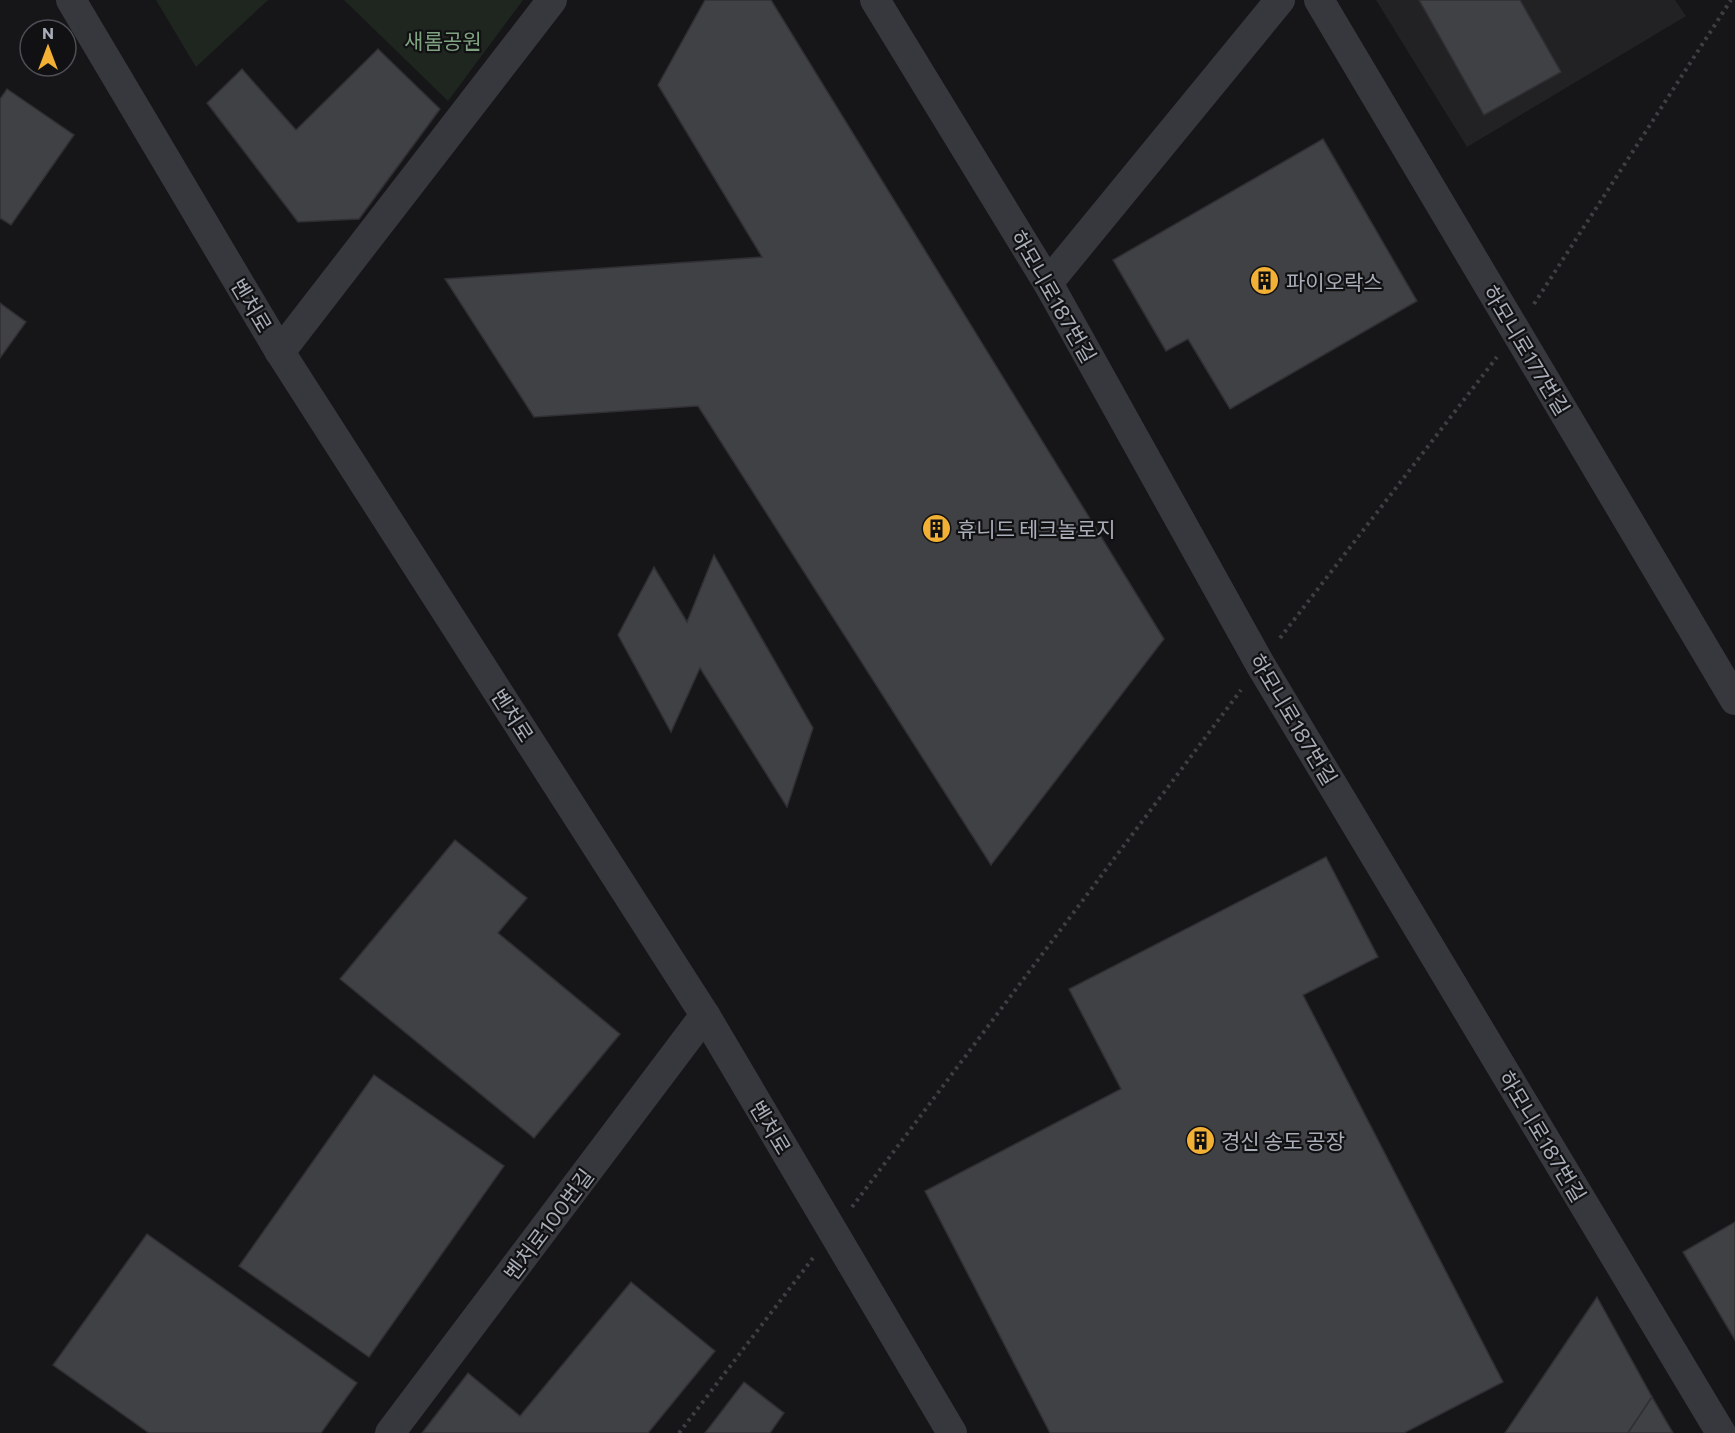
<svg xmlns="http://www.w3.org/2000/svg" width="1735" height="1433" viewBox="0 0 1735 1433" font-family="Commissioner,'Noto Sans KR',sans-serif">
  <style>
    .built { fill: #222225 }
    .green { fill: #1e261f }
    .building { fill: #404145; stroke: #303034; stroke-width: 1.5 }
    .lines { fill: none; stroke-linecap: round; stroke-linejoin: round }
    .path { stroke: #3d3f44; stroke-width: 4; stroke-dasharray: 3 4.5; stroke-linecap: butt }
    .minor { stroke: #37383d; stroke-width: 30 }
    .labels { text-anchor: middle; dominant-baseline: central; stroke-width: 4.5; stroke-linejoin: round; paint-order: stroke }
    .park-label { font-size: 21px; fill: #7fa381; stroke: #111113 }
    .poi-label { font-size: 21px; fill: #a8adb8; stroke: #111113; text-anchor: start }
    .street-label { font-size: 21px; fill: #a8adb8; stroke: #111113 }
  </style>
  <rect width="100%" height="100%" fill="#161618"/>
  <polygon class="built" points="1376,0 1675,0 1686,16 1467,147"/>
  <g class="green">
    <polygon points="156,0 268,0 196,67"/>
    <polygon points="344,0 523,0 448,101"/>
  </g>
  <g class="building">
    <polygon points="705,0 771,0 1164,639 991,865 698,406 534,417 445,279 762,257 658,85"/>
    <polygon points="1419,0 1520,0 1561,72 1484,115"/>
    <polygon points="378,49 440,109 359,219 298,222 207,103 242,69 296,130"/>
    <polygon points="7,89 74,135 11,225 0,218 0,99"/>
    <polygon points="1323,139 1417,301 1230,409 1188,339 1166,351 1113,260"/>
    <polygon points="0,303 26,322 0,358"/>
    <polygon points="714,555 813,728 787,807 700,668 671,732 618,635 654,567 687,622"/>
    <polygon points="455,840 527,898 498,933 620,1034 534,1138 340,979"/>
    <polygon points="1326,857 1378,957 1303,995 1503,1382 1404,1433 1050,1433 925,1191 1121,1089 1069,989"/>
    <polygon points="374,1075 504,1166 369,1357 239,1266"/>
    <polygon points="1735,1222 1735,1340 1683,1252"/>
    <polygon points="147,1234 357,1383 321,1433 149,1433 53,1365"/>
    <polygon points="631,1282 715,1351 648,1433 422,1433 468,1373 520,1416"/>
    <polygon points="1597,1297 1652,1397 1628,1433 1505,1433"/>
    <polygon points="744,1382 784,1413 770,1433 705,1433"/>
    <polygon points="1652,1397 1673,1433 1628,1433"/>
  </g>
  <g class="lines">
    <g class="path">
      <polyline points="1534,304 1731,0"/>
      <polyline points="1280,638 1497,357"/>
      <polyline points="852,1207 1241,690"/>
      <polyline points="679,1433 813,1258"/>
    </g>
    <g class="minor">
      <polyline points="71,0 280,352 705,1015 952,1433"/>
      <polyline points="875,0 1048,283 1260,664 1721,1433"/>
      <polyline points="1319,0 1735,700"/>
      <polyline points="1048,283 1280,0"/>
      <polyline points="280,352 552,0"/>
      <polyline points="390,1433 705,1015"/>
    </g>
  </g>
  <defs>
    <symbol id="building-disc" viewBox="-11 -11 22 22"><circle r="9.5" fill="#f2b134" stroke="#111113"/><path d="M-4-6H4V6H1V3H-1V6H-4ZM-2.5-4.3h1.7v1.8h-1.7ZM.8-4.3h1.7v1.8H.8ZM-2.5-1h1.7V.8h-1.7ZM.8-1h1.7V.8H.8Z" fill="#111"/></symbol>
  </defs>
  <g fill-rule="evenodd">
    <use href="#building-disc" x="1248" y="264" width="33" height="33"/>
    <use href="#building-disc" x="920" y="512" width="33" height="33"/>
    <use href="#building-disc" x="1184" y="1124" width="33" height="33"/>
  </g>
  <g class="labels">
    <g class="park-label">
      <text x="443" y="40">새롬공원</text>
    </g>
    <g class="poi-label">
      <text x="1286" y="281">파이오락스</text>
      <text x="957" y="528">휴니드 테크놀로지</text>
      <text x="1221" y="1140">경신 송도 공장</text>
    </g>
    <g class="street-label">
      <text transform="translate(1054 296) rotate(60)">하모니로187번길</text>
      <text transform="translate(252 305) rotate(59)">벤처로</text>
      <text transform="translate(1527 350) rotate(59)">하모니로177번길</text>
      <text transform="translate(513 715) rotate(57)">벤처로</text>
      <text transform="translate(1294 719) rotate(59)">하모니로187번길</text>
      <text transform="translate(771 1127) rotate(59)">벤처로</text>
      <text transform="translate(1543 1136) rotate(59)">하모니로187번길</text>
      <text transform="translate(548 1224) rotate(-53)">벤처로100번길</text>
    </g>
  </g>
  <g transform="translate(48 48)"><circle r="28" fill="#111113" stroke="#4d4f55" stroke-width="1.5"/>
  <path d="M0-4.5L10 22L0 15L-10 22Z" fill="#f2b134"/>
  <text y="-9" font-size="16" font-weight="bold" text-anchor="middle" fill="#a8adb8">N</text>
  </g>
</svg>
